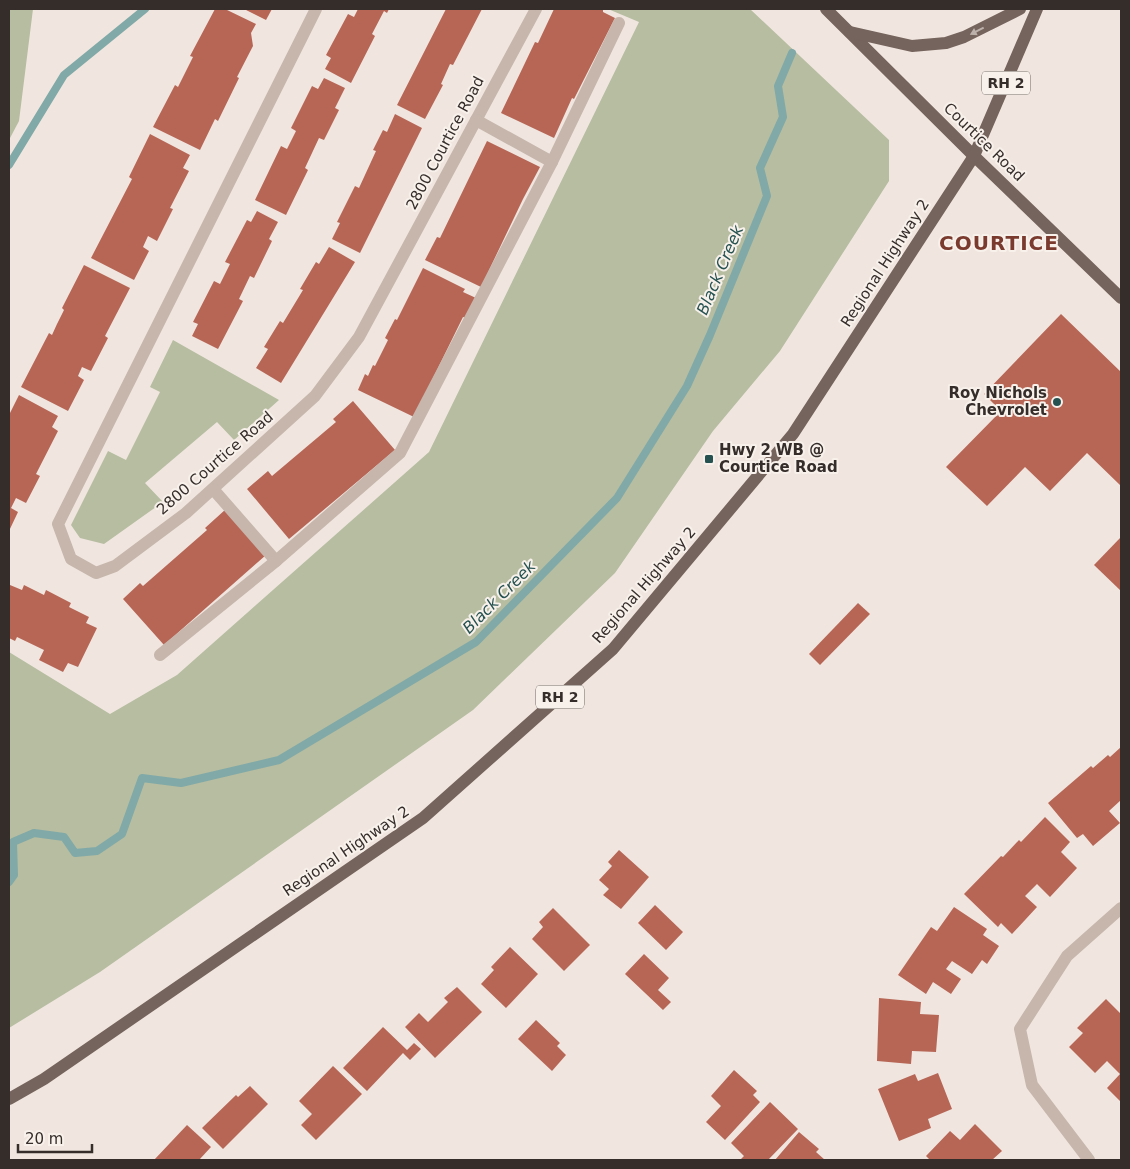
<svg xmlns="http://www.w3.org/2000/svg" width="1130" height="1169" viewBox="0 0 1130 1169" font-family="'DejaVu Sans',sans-serif">
  <style>
    .green { fill: #b6bda1 }
    .lines { fill: none; stroke-linecap: round; stroke-linejoin: round }
    .stream { stroke: #81a9a7; stroke-width: 8 }
    .building { fill: #b76656 }
    .minor { stroke: #c6b6ac; stroke-width: 12 }
    .major { stroke: #75635d; stroke-width: 12 }
    .oneway { fill: #bdb1ab }
    .poi-dot { fill: #255251; stroke: #f8f1eb; stroke-width: 2 }
    .labels { text-anchor: middle; dominant-baseline: central; stroke-width: 4; stroke-linejoin: round; paint-order: stroke }
    .shield { fill: #f8f1eb; stroke: #706864; stroke-width: 1 }
    .shield-label { font-size: 14px; font-weight: bold; fill: #352d2a }
    .street-label { font-size: 15px; fill: #352d2a; stroke: #f8f1eb }
    .poi-label { font-size: 15px; font-weight: bold; fill: #352d2a; stroke: #f8f1eb; text-anchor: end }
    .water-label { font-size: 16px; font-style: italic; fill: #255251; stroke: #f8f1eb }
    .district-label { font-size: 20px; font-weight: bold; letter-spacing: 1px; fill: #7a3a2d; stroke: #f8f1eb }
  </style>
  <rect width="100%" height="100%" fill="#f0e6df"/>
  <g class="green">
    <polygon points="9,9 33,9 19,121 9,140"/>
    <polygon points="608,9 750,9 889,140 889,181 780,351 713,431 615,573 473,710 100,972 9,1028 9,652 110,714 177,675 429,452 639,22"/>
    <polygon points="173,340 279,400 234,440 217,422 145,483 163,502 104,544 80,538 71,525 108,451 126,460 160,392 150,387"/>
  </g>
  <g class="lines">
    <g class="stream">
      <polyline points="9,165 64,75 145,9"/>
      <polyline points="9,882 14,875 13,842 34,833 64,837 75,853 97,851 122,834 142,778 181,783 279,760 476,642 617,498 687,386 710,335 767,196 760,168 783,117 778,86 792,53"/>
    </g>
  </g>
  <g class="building">
    <polygon points="215,9 225,9 256,24 251,33 253,46 237,77 239,78 218,121 215,119 200,150 153,127 175,85 178,87 193,57 190,56"/>
    <polygon points="244,9 272,9 266,20"/>
    <polygon points="358,9 389,9 387,13 384,11 372,34 375,36 351,83 325,69 331,58 326,55 348,14 354,17"/>
    <polygon points="446,9 482,9 453,65 450,64 441,84 443,85 425,119 397,105"/>
    <polygon points="554,9 603,9 603,12 615,18 574,99 572,98 554,138 501,113 535,42 538,43"/>
    <polygon points="324,78 345,88 335,108 339,110 324,140 319,138 305,168 308,170 286,215 255,200 281,146 287,149 296,131 291,128 312,86 318,89"/>
    <polygon points="395,114 422,128 360,253 332,239 340,223 337,222 355,186 359,188 376,151 373,150 383,130 387,132"/>
    <polygon points="150,134 190,155 183,168 189,171 170,208 173,209 157,241 148,236 143,247 149,251 134,280 91,258 132,179 129,177"/>
    <polygon points="487,141 540,167 523,199 481,287 425,260 437,237 440,238"/>
    <polygon points="257,211 278,222 269,239 272,241 254,278 250,276 239,299 243,301 218,349 192,336 198,324 193,322 214,281 220,284 230,264 225,262 247,220 251,222"/>
    <polygon points="329,247 355,262 281,383 256,368 268,349 264,347 280,321 283,323 303,290 300,289 316,262 319,264"/>
    <polygon points="84,265 130,288 105,336 108,338 91,371 82,367 78,376 84,380 68,411 21,387 49,333 52,335 57,324 64,310 62,308"/>
    <polygon points="423,268 465,289 463,292 476,298 466,318 463,317 414,417 358,390 365,374 368,376 373,365 375,366 388,340 385,338 395,319 397,320"/>
    <polygon points="1061,314 1121,372 1121,486 1087,453 1050,491 1025,467 987,506 946,467 1001,411 984,394"/>
    <polygon points="19,395 58,416 52,427 58,431 36,474 40,476 26,503 16,498 11,508 18,512 9,531 9,415"/>
    <polygon points="353,401 395,450 289,539 247,489 268,471 272,476 336,422 333,419"/>
    <polygon points="226,509 266,555 164,645 123,599 140,583 143,586 207,530 205,528"/>
    <polygon points="1121,537 1121,591 1094,565"/>
    <polygon points="10,585 22,590 24,585 44,595 46,590 71,603 69,607 89,617 86,623 97,628 78,667 68,663 63,672 39,660 44,650 17,637 15,641 9,638 9,588"/>
    <polygon points="858,603 870,614 820,665 809,654"/>
    <polygon points="1121,747 1121,800 1109,811 1120,823 1093,846 1083,834 1077,838 1048,803 1091,766 1093,768 1108,755 1110,757"/>
    <polygon points="1045,817 1070,842 1061,852 1077,868 1050,897 1037,884 1025,896 1037,907 1012,934 1001,923 998,927 964,894 1001,856 1003,857 1019,840 1021,842"/>
    <polygon points="619,850 649,877 621,909 603,895 609,889 599,880 612,866 608,862"/>
    <polygon points="655,905 683,932 666,950 638,923"/>
    <polygon points="954,907 987,929 983,935 999,946 987,964 982,960 972,974 952,961 946,969 961,979 951,994 933,982 926,994 898,975 931,927 937,931"/>
    <polygon points="553,908 590,945 564,971 532,939 543,927 539,922"/>
    <polygon points="510,947 538,974 506,1008 481,984 494,970 491,967"/>
    <polygon points="644,954 669,978 658,990 671,1002 663,1010 625,974"/>
    <polygon points="457,987 482,1012 435,1058 405,1027 419,1013 428,1022 448,1002 444,998"/>
    <polygon points="879,998 921,1002 920,1014 939,1015 936,1052 912,1051 911,1064 877,1061"/>
    <polygon points="1106,999 1121,1014 1121,1102 1107,1088 1120,1074 1107,1061 1095,1073 1069,1047 1083,1033 1077,1028"/>
    <polygon points="536,1020 560,1043 557,1046 566,1055 552,1071 518,1039"/>
    <polygon points="383,1027 407,1050 414,1043 421,1049 410,1060 403,1053 367,1091 343,1068"/>
    <polygon points="333,1066 362,1094 316,1140 301,1125 312,1114 299,1101"/>
    <polygon points="734,1070 757,1091 753,1095 760,1102 725,1140 706,1122 721,1106 711,1096"/>
    <polygon points="938,1073 952,1109 928,1119 931,1128 899,1141 878,1089 915,1074 918,1081"/>
    <polygon points="250,1086 268,1104 223,1149 202,1128 236,1095 238,1097"/>
    <polygon points="770,1102 798,1129 768,1160 740,1160 744,1156 731,1143"/>
    <polygon points="975,1124 1002,1151 992,1160 930,1160 926,1156 950,1131 960,1140"/>
    <polygon points="187,1125 211,1147 199,1160 154,1160"/>
    <polygon points="799,1132 819,1149 816,1152 825,1160 775,1160"/>
  </g>
  <g class="lines">
    <g class="minor">
      <polyline points="316,9 58,524 71,559 96,573 115,566 186,513 315,396 359,337 536,9"/>
      <polyline points="476,120 552,162"/>
      <polyline points="213,489 276,561"/>
      <polyline points="160,655 276,561 400,453 552,162 619,23"/>
      <polyline points="1089,1160 1032,1085 1020,1029 1067,956 1121,908"/>
    </g>
    <g class="major">
      <polyline points="826,9 974,156 1121,298"/>
      <polyline points="850,32 912,46 946,43 964,37 1020,9"/>
      <polyline points="9,1099 44,1079 423,818 613,649 793,434 974,156 1037,9"/>
    </g>
  </g>
  <defs><path id="oneway-solid" d="M-6-.8H1V-3.2L6.5 0L1 3.2V.8H-6Z" transform="scale(1.25)"/></defs>
  <use class="oneway" href="#oneway-solid" transform="translate(977 31) rotate(153)"/>
  <g class="poi-dot">
    <circle cx="1057" cy="402" r="5"/>
    <rect x="704" y="454" width="10" height="10" rx="2.5"/>
  </g>
  <g class="labels">
    <g class="shield">
      <rect x="982" y="71.5" width="48" height="23" rx="4"/>
      <rect x="536" y="685.5" width="48" height="23" rx="4"/>
    </g>
    <g class="shield-label">
      <text x="1006" y="83">RH 2</text>
      <text x="560" y="697">RH 2</text>
    </g>
    <g class="street-label">
      <text transform="translate(984 142) rotate(44)">Courtice Road</text>
      <text transform="translate(445 143) rotate(-62)">2800 Courtice Road</text>
      <text transform="translate(885 263) rotate(-57)">Regional Highway 2</text>
      <text transform="translate(215 463) rotate(-41)">2800 Courtice Road</text>
      <text transform="translate(644 585) rotate(-49)">Regional Highway 2</text>
      <text transform="translate(346 851) rotate(-34)">Regional Highway 2</text>
    </g>
    <g class="poi-label">
      <text x="1047" y="393">Roy Nichols<tspan x="1047" dy="17">Chevrolet</tspan></text>
      <text x="719" y="450" text-anchor="start">Hwy 2 WB @<tspan x="719" dy="17">Courtice Road</tspan></text>
    </g>
    <g class="water-label">
      <text transform="translate(720 270) rotate(-67)">Black Creek</text>
      <text transform="translate(499 597) rotate(-45)">Black Creek</text>
    </g>
    <g class="district-label">
      <text x="999" y="243">COURTICE</text>
    </g>
  </g>
  <rect width="1130" height="1169" fill="none" stroke="#352d2a" stroke-width="20"/>
  <path d="M18 1144v8h74v-8" fill="none" stroke="#352d2a" stroke-width="2.5"/>
  <text x="25" y="1144" font-size="15" fill="#352d2a" stroke="#f8f1eb" stroke-width="4" paint-order="stroke">20 m</text>
</svg>
